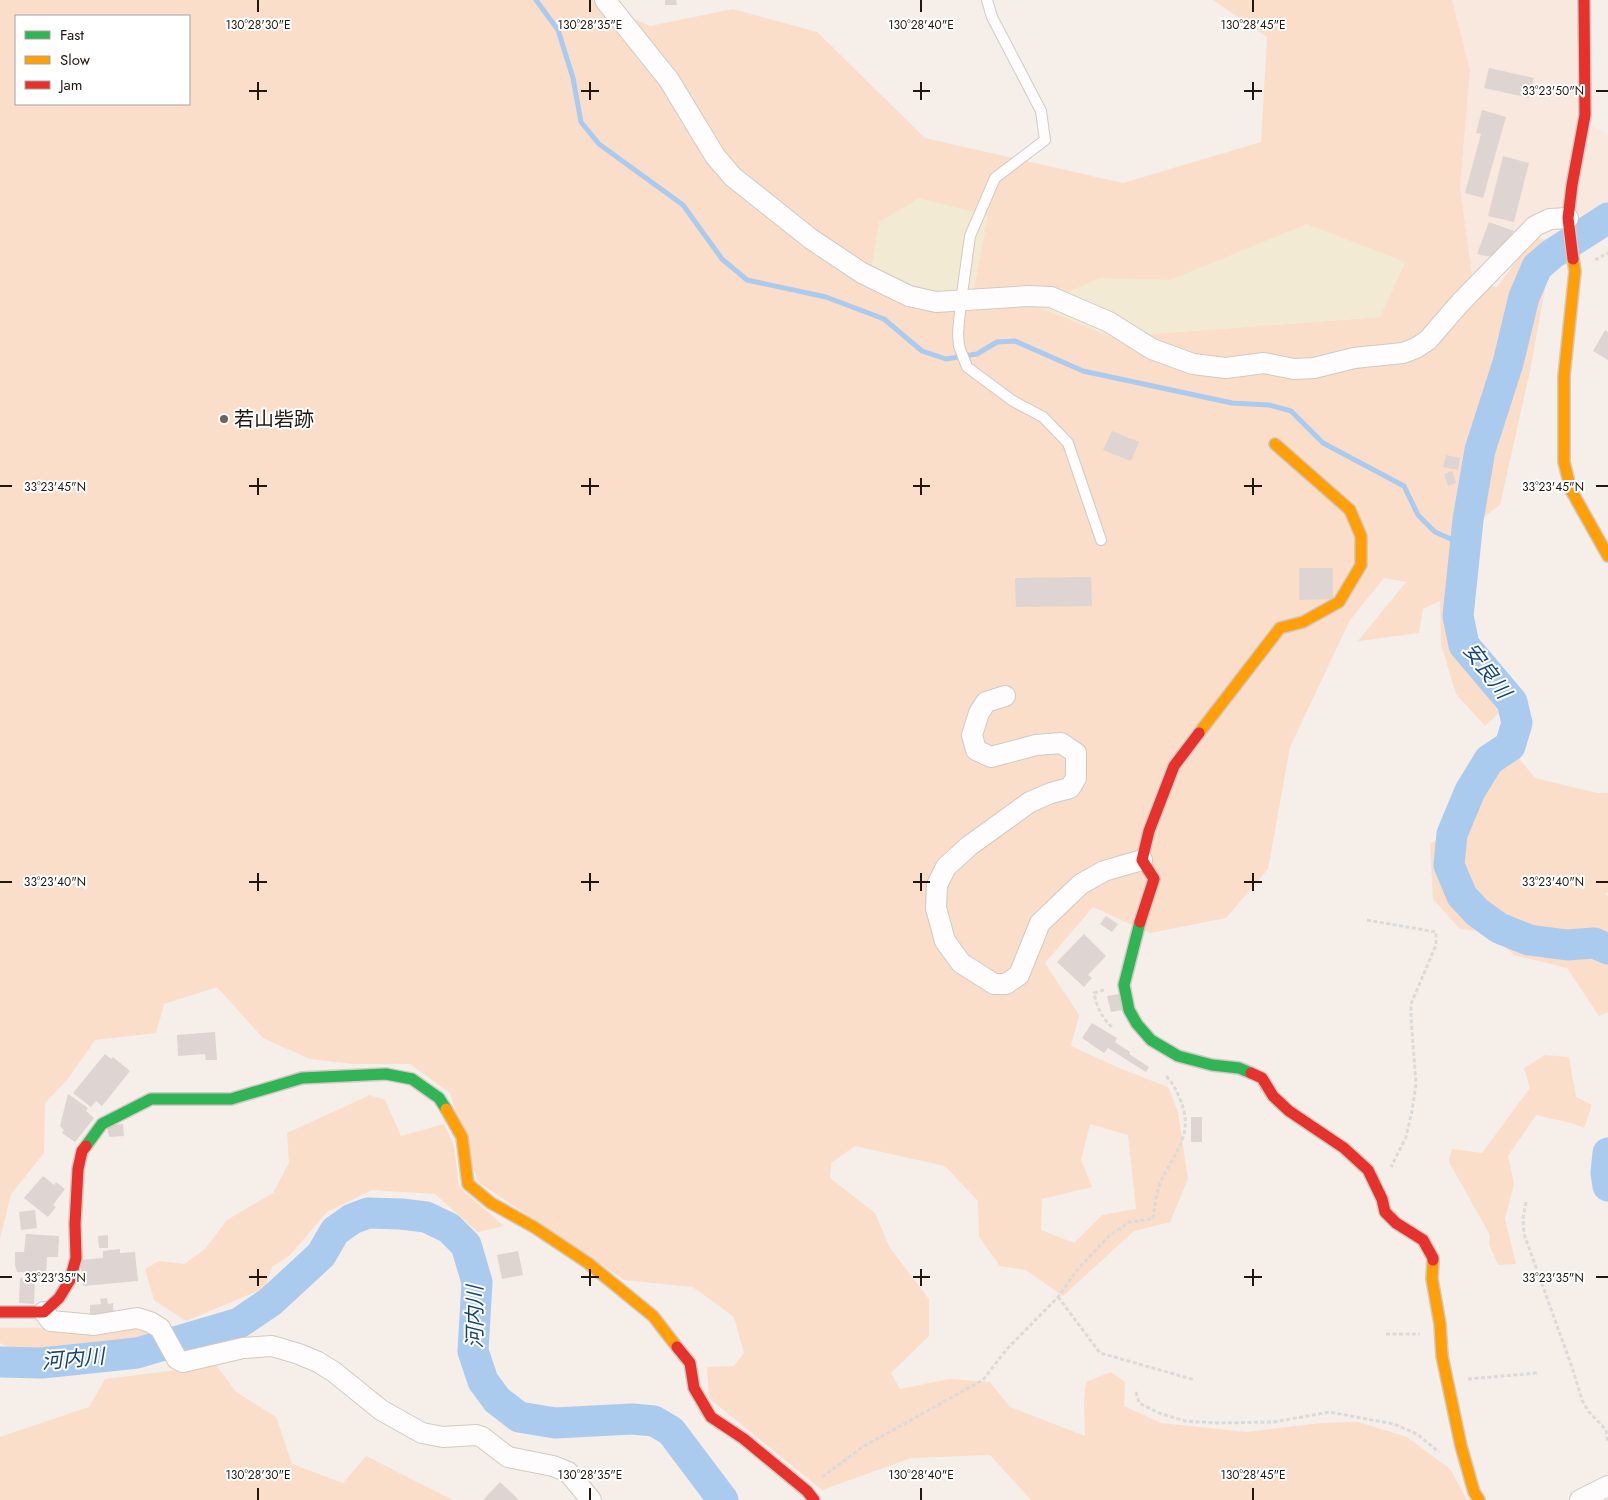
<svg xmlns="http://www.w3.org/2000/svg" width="1608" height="1500" viewBox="0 0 1608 1500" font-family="Jost,'Noto Sans JP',sans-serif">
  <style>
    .built { fill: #f9e8dd }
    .green { fill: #fadeca; fill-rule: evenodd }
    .sand { fill: #f2ead3 }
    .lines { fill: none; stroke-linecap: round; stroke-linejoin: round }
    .stream { stroke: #aacaee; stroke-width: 5 }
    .river { stroke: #aacaee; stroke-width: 31 }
    .building { fill: #ded4d1 }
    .lane-casing { stroke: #d2c9c3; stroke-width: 12 }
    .street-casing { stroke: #d2c9c3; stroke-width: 22 }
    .fast-casing { stroke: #d2c9c3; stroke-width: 14 }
    .slow-casing { stroke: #d2c9c3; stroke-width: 14 }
    .jam-casing { stroke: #d2c9c3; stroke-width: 14 }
    .path { stroke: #dcdad9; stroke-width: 3; stroke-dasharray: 4 2.5; stroke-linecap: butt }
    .lane { stroke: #fefcfc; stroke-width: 10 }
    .street { stroke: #fefcfc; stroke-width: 20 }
    .fast { stroke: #30b455; stroke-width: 11 }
    .slow { stroke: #ff9f0a; stroke-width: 11 }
    .jam { stroke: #e5322d; stroke-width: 11 }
    .ticks { fill: none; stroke: #22170f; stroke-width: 2 }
    .poi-dot { fill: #6c625b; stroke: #fff; stroke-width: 2 }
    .labels { text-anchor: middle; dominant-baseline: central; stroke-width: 4; stroke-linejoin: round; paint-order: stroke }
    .poi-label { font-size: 20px; fill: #22170f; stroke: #fff; text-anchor: start }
    .water-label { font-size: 21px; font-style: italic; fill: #154677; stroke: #fff }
    .ticks-label { font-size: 12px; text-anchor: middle; fill: #22170f; stroke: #fff; stroke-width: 4; stroke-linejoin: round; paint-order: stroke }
  </style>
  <rect width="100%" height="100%" fill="#f5eee9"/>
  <polygon class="built" points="1452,0 1576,0 1578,118 1608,135 1608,205 1584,215 1555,210 1473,283 1460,187 1470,70"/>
  <g class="green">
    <path d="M0 0H594L650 26 733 9 817 32 925 138 1123 183 1261 142 1267 37 1213 0H1452L1470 70 1460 187 1473 283 1497 287 1535 236 1553 244 1530 371 1500 505 1484 517H1464L1453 642 1499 713 1485 726 1456 694 1441 644 1440 601 1423 609 1419 633 1358 641 1406 582 1384 578 1350 620 1290 747 1268 869 1226 918 1150 933 1093 907 1045 963 1079 1015 1071 1046 1119 1068 1168 1087 1178 1112 1188 1179 1170 1222 1134 1231 1063 1296 1026 1270 1000 1266 979 1237 978 1201 945 1166 855 1146 831 1163 830 1178 875 1213 890 1248 929 1299V1336L891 1373 900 1389 949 1379 990 1382 1010 1407 1085 1436 1084 1400 1086 1382 1111 1372 1125 1382 1124 1406 1161 1423 1246 1432 1321 1423 1358 1422 1407 1437 1450 1469 1467 1500H1031L990 1455 911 1458 822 1490 709 1398 707 1367 734 1366 744 1353 734 1317 693 1287 624 1280 478 1182 450 1093 410 1064H354L310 1059 263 1038 217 987 164 1004 156 1033 95 1040 67 1080 45 1103 44 1153 11 1194 0 1239ZM16 16H189V104H16ZM1405 262 1380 317 1111 337 1100 279 1170 280ZM1090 1124 1128 1135 1136 1209 1102 1215 1074 1243 1041 1230 1042 1199 1092 1187 1081 1160Z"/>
    <polygon points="1516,755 1535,778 1597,793 1608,793 1608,892 1605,894 1608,896 1608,1012 1599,1016 1567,968 1514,955 1489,932 1460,929 1433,899 1430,844 1464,824 1495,764"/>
    <polygon points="1545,1055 1569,1057 1576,1097 1592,1105 1584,1128 1571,1123 1536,1115 1508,1156 1514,1184 1505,1219 1516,1264 1498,1265 1489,1244 1490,1235 1449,1162 1452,1149 1482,1153 1530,1088 1524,1068"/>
    <polygon points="370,1095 385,1100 401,1136 444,1124 454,1146 459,1187 504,1226 478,1232 435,1194 372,1190 327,1212 290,1255 272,1267 265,1288 186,1321 154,1300 145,1269 159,1261 184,1264 205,1249 227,1220 273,1193 289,1163 287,1133"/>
    <polygon points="138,1327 150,1335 124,1348 25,1357 0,1343 0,1328"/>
    <polygon points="216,1365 236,1392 276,1417 292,1464 343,1483 366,1456 453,1500 0,1500 0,1437 89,1407 105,1379"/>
  </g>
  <g class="sand">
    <polygon points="919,198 988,216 970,310 915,306 871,271 879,222"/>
    <polygon points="1307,224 1405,262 1380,317 1111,337 1036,306 1100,278 1170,280"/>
  </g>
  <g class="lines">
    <polyline class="stream" points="536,0 558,30 573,78 581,122 599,144 683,205 722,259 747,280 826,297 884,319 922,351 946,359 977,354 997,342 1015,341 1083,371 1232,403 1269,405 1291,411 1323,443 1404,486 1418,515 1435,532 1460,543 1465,548"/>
    <g class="river">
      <polyline points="1608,218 1552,254 1537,267 1524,297 1508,363 1480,450 1468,520 1458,616 1464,645 1512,702 1517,723 1510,746 1489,760 1470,791 1452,834 1449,865 1462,896 1477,912 1499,928 1529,940 1567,945 1594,943 1608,949"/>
      <polyline points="1608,1153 1606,1173 1608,1186"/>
      <polyline points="0,1362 42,1363 137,1353 239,1323 270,1302 321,1255 335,1231 352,1219 368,1213 401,1214 426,1217 449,1228 466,1245 477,1282 473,1351 483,1381 497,1400 519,1417 555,1423 632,1419 654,1421 671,1431 723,1500"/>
    </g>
  </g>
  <g class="building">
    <polygon points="665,0 676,0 677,5 665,5"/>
    <polygon points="1489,68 1534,78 1529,98 1484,88"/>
    <polygon points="1482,110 1506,117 1483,198 1465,193 1481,134 1476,133"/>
    <polygon points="1503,156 1529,163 1514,222 1488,216"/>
    <polygon points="1489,222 1514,231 1492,257 1477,254"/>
    <polygon points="1605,330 1608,332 1608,360 1593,351"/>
    <polygon points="1112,431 1139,442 1131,461 1103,450"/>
    <polygon points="1446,455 1460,458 1458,470 1443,467"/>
    <polygon points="1452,471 1456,483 1448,486 1444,474"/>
    <polygon points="1299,568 1333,568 1333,599 1299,600"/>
    <polygon points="1091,577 1092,606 1016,607 1015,578"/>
    <polygon points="1106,916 1118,924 1112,932 1100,924"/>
    <polygon points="1084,934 1106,956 1088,975 1092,978 1084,987 1057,962"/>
    <polygon points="1119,994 1123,1010 1111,1012 1107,996"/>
    <polygon points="1092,1023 1117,1038 1115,1042 1130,1052 1129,1054 1149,1067 1146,1072 1108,1048 1104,1053 1082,1038"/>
    <polygon points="215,1032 217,1060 206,1060 205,1054 178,1056 177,1035"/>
    <polygon points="105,1054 111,1059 113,1057 130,1071 102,1106 96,1101 91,1107 73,1093"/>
    <polygon points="68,1094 88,1108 86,1111 94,1118 75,1142 62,1133 64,1130 60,1126"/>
    <rect x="1191" y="1117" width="11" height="25"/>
    <polygon points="123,1124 124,1136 109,1137 107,1126"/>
    <polygon points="43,1176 54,1185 56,1182 65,1189 53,1205 56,1207 48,1217 24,1198"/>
    <polygon points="35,1210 37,1228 21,1230 19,1212"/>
    <polygon points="26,1234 59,1236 58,1257 47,1257 46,1273 17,1272 15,1265 15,1252 24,1252"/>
    <polygon points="108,1235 108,1248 99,1248 98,1236"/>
    <polygon points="120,1249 120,1253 135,1252 138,1281 83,1286 80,1260 103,1258 103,1251"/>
    <polygon points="518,1251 523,1275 502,1279 497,1255"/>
    <polygon points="20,1278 35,1279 34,1304 19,1303"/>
    <polygon points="107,1298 108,1304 113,1303 114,1317 90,1318 90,1305 101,1304 100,1299"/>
    <polygon points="500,1482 519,1500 483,1500"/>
  </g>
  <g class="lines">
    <defs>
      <polyline id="lane" points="987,0 992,17 1041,111 1045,140 995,178 970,236 961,301 958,333 959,346 967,367 1013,401 1043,417 1068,443 1101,540"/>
      <g id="street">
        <polyline points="605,0 669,80 715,156 733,177 811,239 862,273 909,296 936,302 1028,296 1051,297 1109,322 1152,349 1193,364 1226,368 1264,363 1294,369 1314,368 1354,358 1403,353 1416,348 1428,340 1460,303 1535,226 1550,219 1568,218"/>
        <polyline points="1005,696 986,702 979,713 972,735 976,750 991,757 1036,745 1061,743 1076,753 1076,778 1070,788 1051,793 1030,802 969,846 946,867 937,885 936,908 945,941 961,963 994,984 1006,984 1019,975 1040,923 1081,884 1104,871 1142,860"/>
        <polyline points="44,1312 51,1321 94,1325 137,1318 150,1322 160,1328 177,1359 183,1362 243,1348 272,1346 299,1354 318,1362 334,1372 381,1410 422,1433 443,1437 476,1435 482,1437 508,1457 553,1466 568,1472 591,1500"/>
        <polyline points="1580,1500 1608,1486"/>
      </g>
      <g id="fast">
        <polyline points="1140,922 1124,985 1129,1010 1137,1024 1151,1040 1178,1056 1212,1065 1239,1068 1251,1073"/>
        <polyline points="86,1146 102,1124 151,1099 231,1099 302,1078 386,1074 412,1079 439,1098 446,1109"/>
      </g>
      <g id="slow">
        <polyline points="1573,259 1575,271 1564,376 1564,462 1571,490 1608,556"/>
        <polyline points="1199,733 1280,628 1303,622 1339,602 1361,565 1361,536 1350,510 1275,444"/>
        <polyline points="446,1109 462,1137 468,1184 491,1203 534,1227 588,1263 653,1316 677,1347"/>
        <polyline points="1433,1260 1432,1279 1440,1324 1442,1356 1461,1446 1474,1492 1479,1500"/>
      </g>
      <g id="jam">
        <polyline points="1573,259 1568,218 1572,185 1585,115 1584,0"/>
        <polyline points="1140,922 1154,879 1142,860 1149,831 1174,766 1199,733"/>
        <polyline points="1251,1073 1262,1078 1273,1096 1289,1111 1344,1148 1368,1170 1382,1199 1385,1212 1396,1223 1423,1240 1433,1258 1433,1260"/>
        <polyline points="0,1312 44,1312 59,1298 70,1280 76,1258 75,1224 78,1169 82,1151 86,1146"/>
        <polyline points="677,1347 690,1363 694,1388 711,1417 744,1439 807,1491 814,1500"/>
      </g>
    </defs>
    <use href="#lane" class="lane-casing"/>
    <use href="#street" class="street-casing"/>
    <use href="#fast" class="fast-casing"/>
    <use href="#slow" class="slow-casing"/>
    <use href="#jam" class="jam-casing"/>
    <g class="path">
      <polyline points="1595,260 1608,253"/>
      <polyline points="1367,920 1436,932 1436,945 1411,1004 1411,1018 1416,1084 1412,1111 1406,1137 1391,1167"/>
      <path d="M1104 990 1094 993C1097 1008 1102 1018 1113 1028"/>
      <polyline points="1526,1202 1523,1218 1524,1234 1573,1370 1582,1400 1588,1411 1606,1430 1608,1443"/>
      <polyline points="1058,1297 1100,1353 1195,1380"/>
      <polyline points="1386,1334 1420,1334"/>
      <polyline points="1468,1379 1537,1373"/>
      <polyline points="1136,1392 1139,1403 1159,1413 1185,1421 1218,1423 1273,1422 1330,1412 1356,1417 1394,1424 1417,1434 1439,1452"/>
      <path d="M822 1477 864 1446 983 1380 1006 1350 1058 1297 1078 1269 1108 1237 1129 1222 1153 1219C1155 1206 1156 1193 1161 1181 1175 1151 1195 1134 1180 1099 1176 1090 1173 1083 1166 1076"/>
    </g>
    <use href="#lane" class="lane"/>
    <use href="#street" class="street"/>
    <use href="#fast" class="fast"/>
    <use href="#slow" class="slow"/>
    <use href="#jam" class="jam"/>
  </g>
  <path class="ticks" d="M258 0V12M590 0V12M921 0V12M1253 0V12M258 82V100M590 82V100M921 82V100M1253 82V100M249 91H267M581 91H599M913 91H930M1244 91H1262M1596 91H1608M258 478V495M590 478V495M921 478V495M1253 478V495M0 486H12M249 486H267M581 486H599M913 486H930M1244 486H1262M1596 486H1608M258 873V891M590 873V891M921 873V891M1253 873V891M0 882H12M249 882H267M581 882H599M913 882H930M1244 882H1262M1596 882H1608M258 1269V1286M590 1269V1286M921 1269V1286M1253 1269V1286M0 1277H12M249 1277H267M581 1277H599M913 1277H930M1244 1277H1262M1596 1277H1608M258 1488V1500M590 1488V1500M921 1488V1500M1253 1488V1500"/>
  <circle class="poi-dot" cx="224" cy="419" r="5"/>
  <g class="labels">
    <g class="poi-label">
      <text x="234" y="419">若山砦跡</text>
    </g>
    <g class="water-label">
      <text transform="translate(1487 671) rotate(53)">安良川</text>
      <text transform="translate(475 1317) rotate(-90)">河内川</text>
      <text transform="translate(73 1359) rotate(-5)">河内川</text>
    </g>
  </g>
  <g class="ticks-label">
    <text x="258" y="29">130°28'30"E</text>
    <text x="590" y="29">130°28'35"E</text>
    <text x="921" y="29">130°28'40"E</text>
    <text x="1253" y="29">130°28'45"E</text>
    <text x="1553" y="95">33°23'50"N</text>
    <text x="55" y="491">33°23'45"N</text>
    <text x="1553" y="491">33°23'45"N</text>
    <text x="55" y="886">33°23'40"N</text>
    <text x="1553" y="886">33°23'40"N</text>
    <text x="55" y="1282">33°23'35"N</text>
    <text x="1553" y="1282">33°23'35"N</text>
    <text x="258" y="1479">130°28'30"E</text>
    <text x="590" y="1479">130°28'35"E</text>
    <text x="921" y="1479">130°28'40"E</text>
    <text x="1253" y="1479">130°28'45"E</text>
  </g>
  <rect x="15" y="15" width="175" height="90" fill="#ffffff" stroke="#a7a29f"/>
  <rect x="25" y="31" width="25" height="8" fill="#30b455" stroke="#a7a29f"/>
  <text x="60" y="40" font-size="15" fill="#22170f">Fast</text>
  <rect x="25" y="56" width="25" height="8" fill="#ff9f0a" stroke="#a7a29f"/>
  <text x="60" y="65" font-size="15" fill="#22170f">Slow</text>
  <rect x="25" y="81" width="25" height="8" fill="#e5322d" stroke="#a7a29f"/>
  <text x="60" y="90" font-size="15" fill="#22170f">Jam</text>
</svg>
